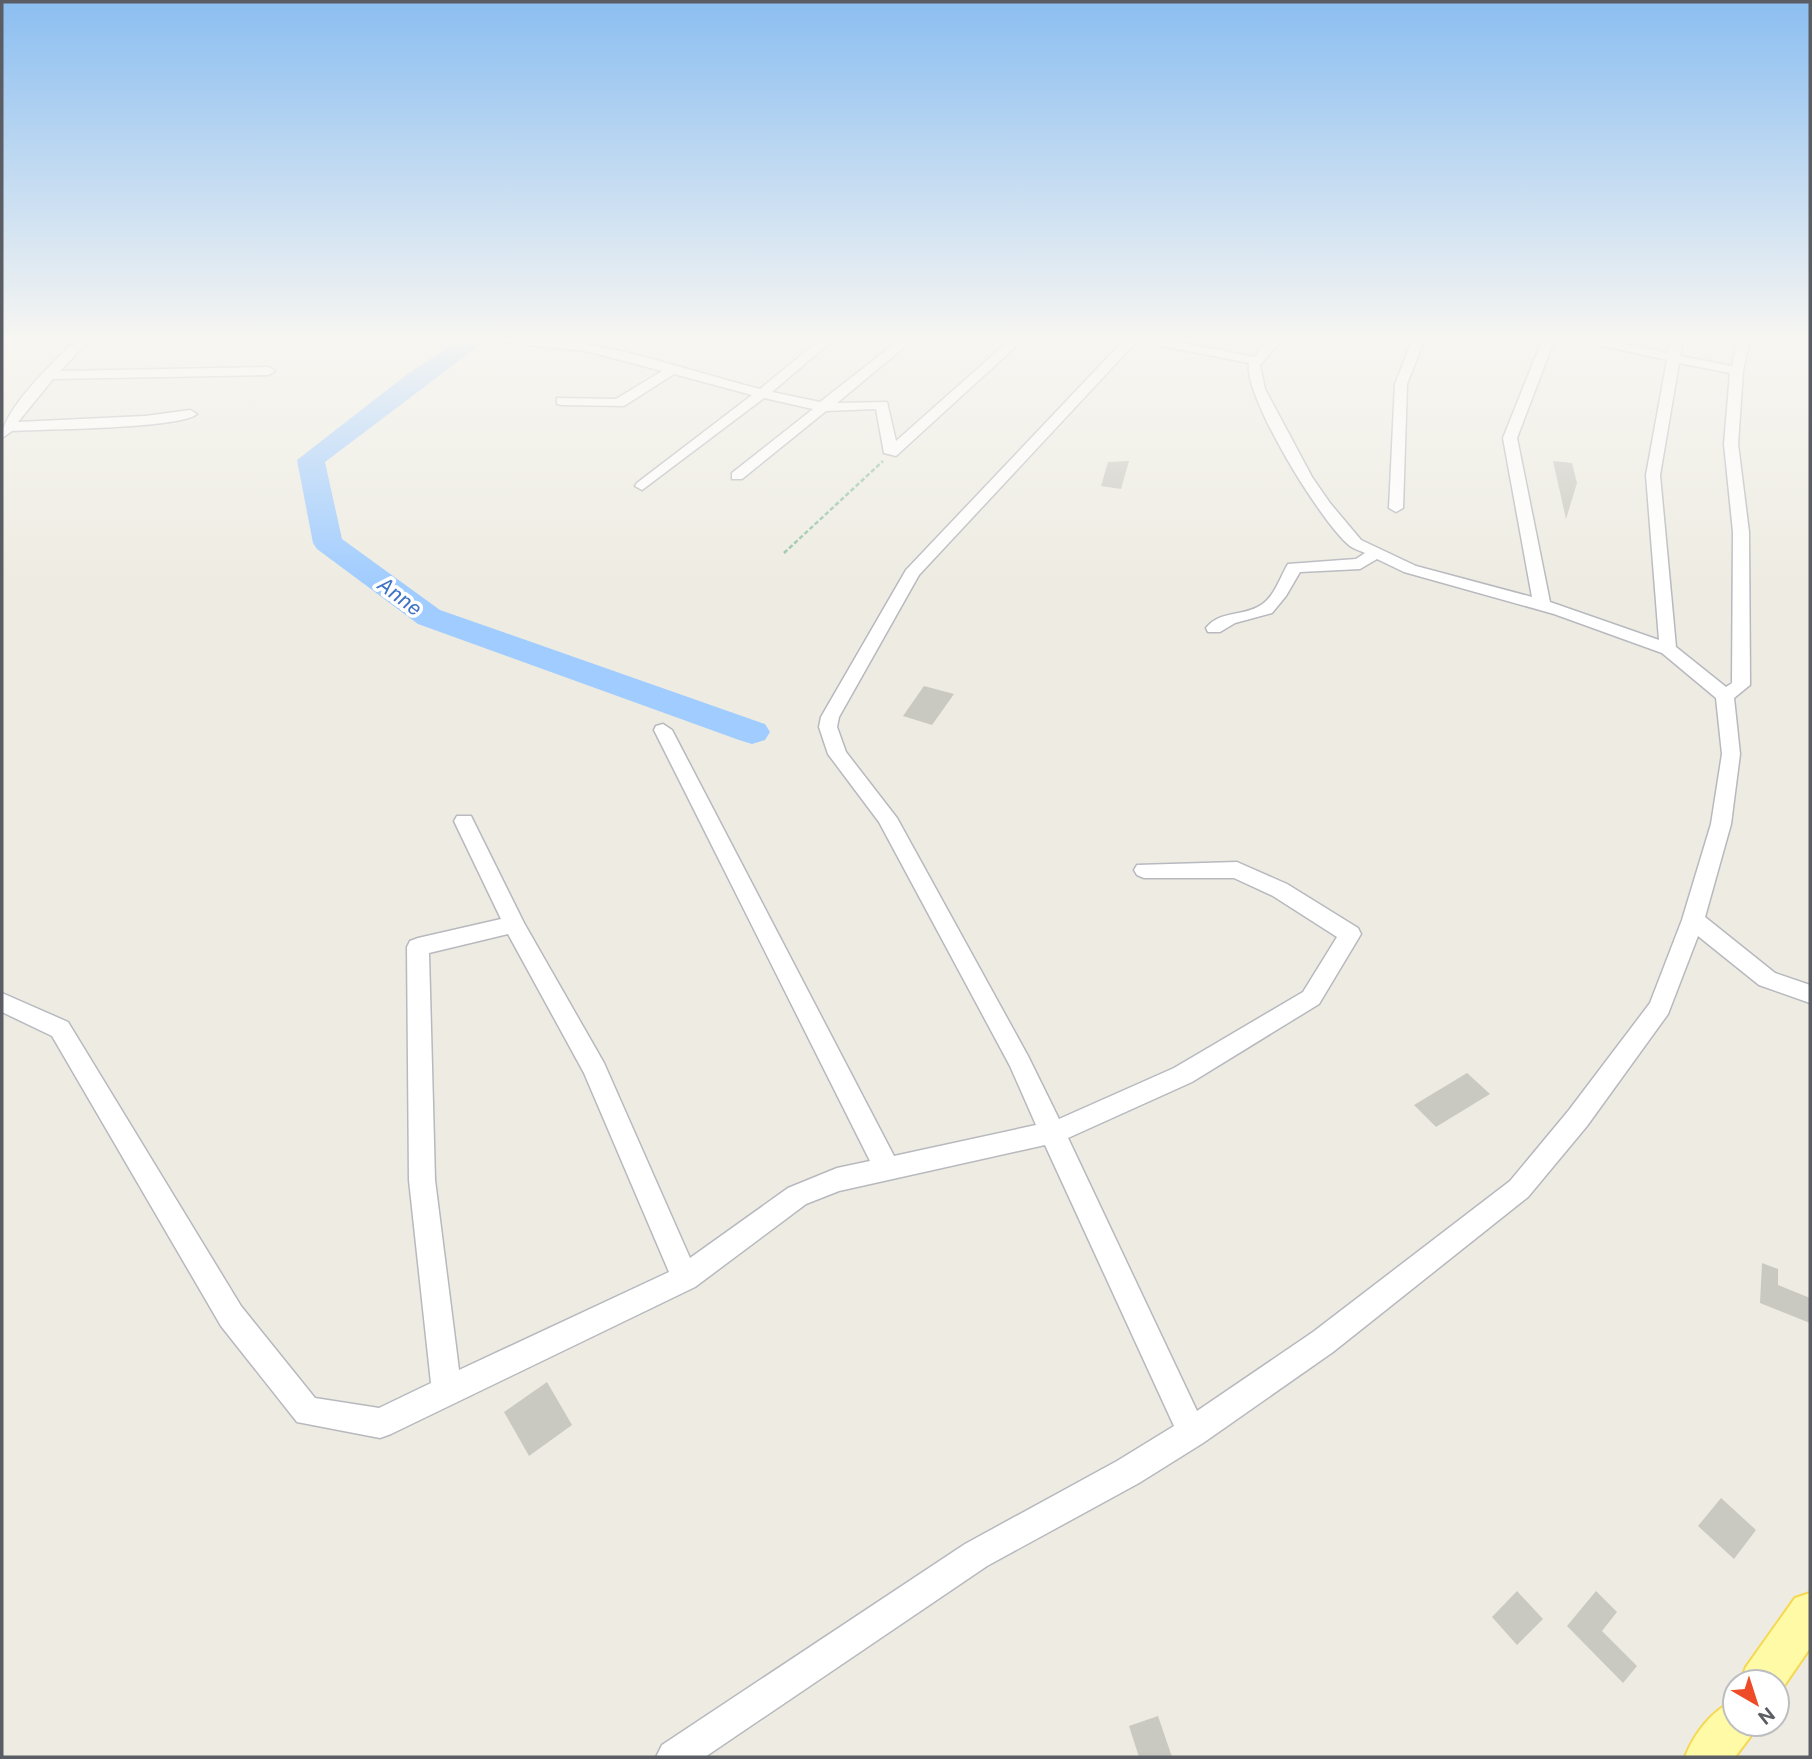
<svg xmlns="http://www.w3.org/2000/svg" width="1812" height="1759" viewBox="0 0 1812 1759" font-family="'Public Sans',sans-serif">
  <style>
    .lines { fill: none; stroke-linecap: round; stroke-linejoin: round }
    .river { fill: #a0ccff; fill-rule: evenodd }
    .building { fill: #cac9c1 }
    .minor-casing { stroke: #b7b9bf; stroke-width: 3 }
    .major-casing { stroke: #f5d853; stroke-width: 4 }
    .path { stroke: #95c5a7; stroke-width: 2.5; stroke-dasharray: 4.5 2.5; stroke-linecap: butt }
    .minor { fill: #fff; fill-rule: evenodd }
    .major { fill: #fffaa5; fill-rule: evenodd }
    .labels { text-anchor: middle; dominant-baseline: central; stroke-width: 7; stroke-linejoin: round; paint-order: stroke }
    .far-water-label { font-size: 21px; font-style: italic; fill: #4073c6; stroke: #fff }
  </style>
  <rect width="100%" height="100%" fill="#eeece2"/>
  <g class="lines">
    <polygon class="river" points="462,338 489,338 325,462 342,539 440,610 765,724 770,732 765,740 752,744 739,740 418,624 317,549 313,543 297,460 405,376"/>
  </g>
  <g class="building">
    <polygon points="1129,461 1121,489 1101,486 1108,462"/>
    <polygon points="1553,461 1572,463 1577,483 1566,519"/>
    <polygon points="924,686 954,694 932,725 903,716"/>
    <polygon points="1467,1073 1490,1094 1436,1127 1414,1105"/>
    <polygon points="1762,1263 1778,1269 1778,1285 1810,1298 1810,1323 1760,1303"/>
    <polygon points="547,1382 572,1425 529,1456 504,1412"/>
    <polygon points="1721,1498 1756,1530 1734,1559 1698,1526"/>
    <polygon points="1517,1591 1543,1619 1517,1645 1492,1617"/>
    <polygon points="1596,1591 1617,1612 1602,1631 1637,1666 1623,1683 1567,1626"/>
    <polygon points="1158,1716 1172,1757 1139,1757 1129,1726"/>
  </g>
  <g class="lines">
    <defs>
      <g id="minor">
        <path d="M78 338H91L60 371 269 367 275 371 269 375 53 379 18 422 145 416 190 410 197 414C179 429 43 429 12 431L2 438C2 409 57 359 78 338Z"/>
        <path d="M497 338C586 333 674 367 760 389L822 338H835L772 392 820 402 902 338H915L837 403 887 402 896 441 1012 338H1025L896 456 884 453 876 409 826 411 742 479H732V473L813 409 764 398 642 490 635 486 637 483 752 395 674 374 624 406 562 405 557 404V398L616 399 662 371 586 351 503 342Z"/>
        <path d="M1126 338H1157L1254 357 1271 338H1283L1260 365 1265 389 1312 477 1330 503 1361 540 1416 566 1532 597 1503 438 1543 338H1555L1517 438 1550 602 1659 640 1646 475 1667 360 1569 338H1592L1668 353 1671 338H1683L1680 356 1732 366 1738 338H1750L1743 371 1738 444 1749 532 1750 685 1734 698 1740 754 1731 824 1705 917 1775 973 1810 985V1003L1759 985 1698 936 1668 1014 1587 1126 1528 1197 1333 1352 1203 1443 1139 1483 987 1566 705 1757H656L662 1745 965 1544 1117 1461 1174 1426 1045 1145 839 1191 806 1204 695 1287 391 1434 380 1438 297 1422 221 1326 52 1036 2 1012V993L68 1022 241 1306 315 1398 379 1408 431 1383 409 1180 407 947 410 941 418 938 501 919 454 821 457 816H471L524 923 604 1063 690 1258 788 1188 837 1168 870 1161 654 730 656 726 663 724 672 730 894 1156 1036 1125 1010 1066 879 822 828 754 819 727 821 717 906 570ZM1137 341 1249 363C1243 396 1322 524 1350 546 1354 549 1361 551 1365 553L1356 559 1288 564C1280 577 1275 596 1261 605 1243 617 1220 610 1206 628L1208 632H1220L1235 623 1272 613 1286 596 1300 572 1360 569 1377 559 1404 572 1554 614 1662 653 1716 698 1722 754 1711 824 1682 920 1650 1003 1569 1110 1510 1181 1313 1332 1197 1411 1068 1138 1192 1082 1319 1004 1361 934 1358 928 1287 884 1237 862 1137 865 1134 870 1137 875 1144 878H1234L1273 896 1337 937 1303 992 1174 1068 1059 1119 1028 1056 897 818 846 752 837 727 839 717 919 575ZM1679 363 1730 373 1724 444 1733 532 1732 683 1726 687 1676 647 1660 475ZM508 934 584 1073 669 1272 459 1370 435 1180 429 953Z"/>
        <polygon points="1413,338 1425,338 1407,384 1403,508 1396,512 1389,508 1395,384"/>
      </g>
      <g id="major">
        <polygon points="1810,1593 1810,1648 1777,1696 1777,1682 1740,1682 1746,1667 1795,1598"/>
        <path d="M1735 1700V1724H1756L1750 1737 1735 1757H1685C1694 1734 1712 1710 1735 1700Z"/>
      </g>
    </defs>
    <use href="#minor" class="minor-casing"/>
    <use href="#major" class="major-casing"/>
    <polyline class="path" points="784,553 883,461"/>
    <use href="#minor" class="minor"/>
    <use href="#major" class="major"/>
  </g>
  <linearGradient id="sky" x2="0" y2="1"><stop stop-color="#8bbef1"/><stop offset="0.58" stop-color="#f7f6f2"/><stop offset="1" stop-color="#f7f6f2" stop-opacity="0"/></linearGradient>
  <rect width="1812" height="584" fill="url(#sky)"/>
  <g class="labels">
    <g class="far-water-label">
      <text transform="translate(400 596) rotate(37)">Anne</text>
    </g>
  </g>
  <rect width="1812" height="1759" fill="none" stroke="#5a5d63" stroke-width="7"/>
  <g transform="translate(1756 1703) rotate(141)"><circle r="33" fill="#ffffff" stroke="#bdbec1" stroke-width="2"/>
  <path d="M0-5L12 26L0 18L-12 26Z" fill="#ee4b28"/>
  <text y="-10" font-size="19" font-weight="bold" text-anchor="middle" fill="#5a5d63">N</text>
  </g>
</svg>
